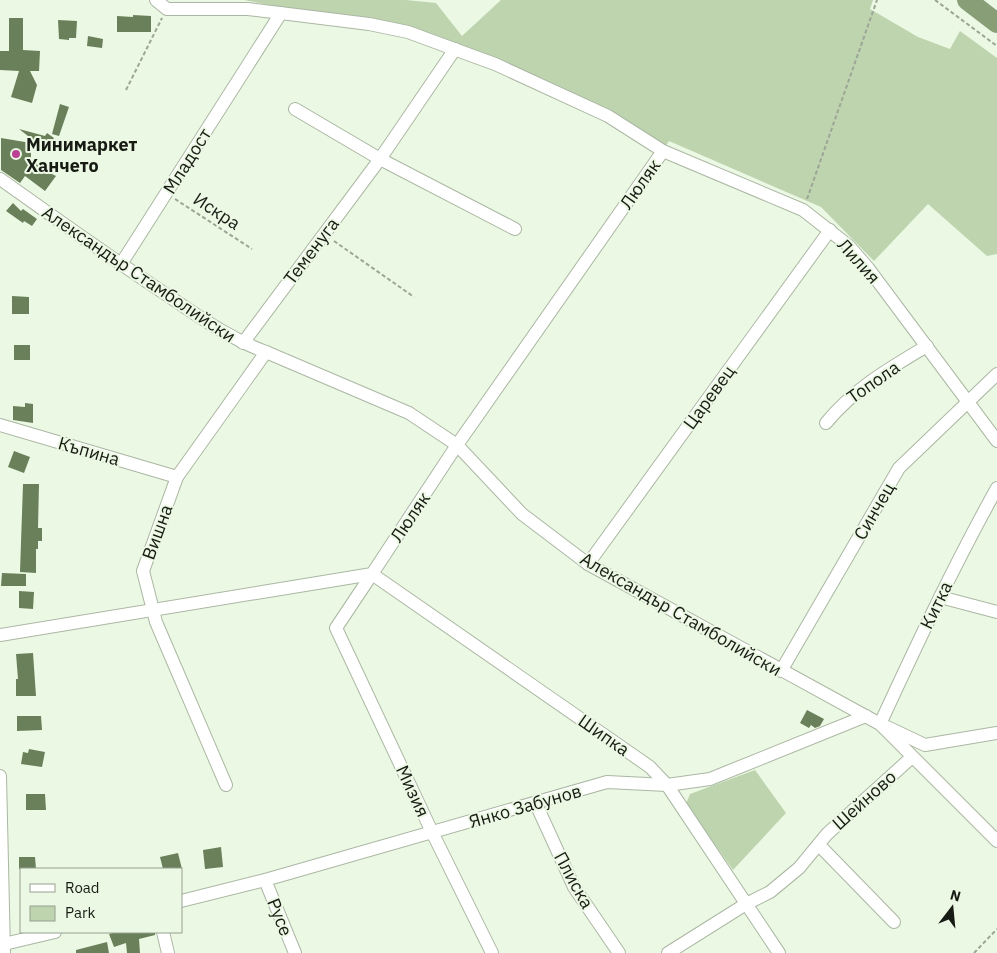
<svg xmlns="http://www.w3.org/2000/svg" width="997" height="953" viewBox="0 0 997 953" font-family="'IBM Plex Sans',sans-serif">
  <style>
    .green { fill: #bed4af }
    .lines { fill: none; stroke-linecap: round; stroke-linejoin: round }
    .river { stroke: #879e77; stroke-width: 20 }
    .building { fill: #6a805a }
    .street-casing { stroke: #abb7a3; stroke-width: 14 }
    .path { stroke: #9ca596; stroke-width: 2; stroke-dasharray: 4 2.5; stroke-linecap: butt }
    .street { stroke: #fff; stroke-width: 12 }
    .poi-dot { fill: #bb4194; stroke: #ebf8e3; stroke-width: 2 }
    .labels { text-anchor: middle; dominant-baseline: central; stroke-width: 4; stroke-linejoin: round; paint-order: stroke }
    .poi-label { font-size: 18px; font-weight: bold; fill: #171b14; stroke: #ebf8e3; text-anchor: start }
    .street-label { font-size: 18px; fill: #171b14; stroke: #ebf8e3 }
  </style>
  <rect width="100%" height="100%" fill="#ebf8e3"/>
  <g class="green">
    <polygon points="244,0 406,0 436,3 462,36 501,0 873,0 870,9 918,37 950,49 960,31 997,58 997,254 987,256 928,204 874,261 821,207 669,141 663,151 608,116 408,32"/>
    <polygon points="755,770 786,813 733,870 686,804 690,794"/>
  </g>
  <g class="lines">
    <polyline class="river" points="967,0 997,23"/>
  </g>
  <g class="building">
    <polygon points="133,15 151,16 151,32 117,32 117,16 133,17"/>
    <polygon points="9,18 23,18 23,50 40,51 39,71 30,71 37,85 32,103 11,97 19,71 0,70 0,51 9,51"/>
    <polygon points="58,20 77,21 76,38 69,38 69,40 59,39"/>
    <polygon points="88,36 103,39 102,48 87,46"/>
    <polygon points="60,104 69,107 59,136 52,134"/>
    <polygon points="19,129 45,136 47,133 54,138 46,150"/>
    <polygon points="1,138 31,143 31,159 43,168 47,164 55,170 52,174 56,176 45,191 25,176 20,183 1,170"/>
    <polygon points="13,203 21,211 23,209 37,219 32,226 24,221 23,223 6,211"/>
    <polygon points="12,296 29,297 29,314 12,314"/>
    <rect x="14" y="345" width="16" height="15"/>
    <polygon points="25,403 33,404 33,423 13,420 13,406 25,407"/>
    <polygon points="14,451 30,457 24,473 8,467"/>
    <polygon points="23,484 39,484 38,528 42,528 42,541 38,541 38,549 36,549 36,573 20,572"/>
    <polygon points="2,573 26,574 26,586 1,586"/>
    <polygon points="19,591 34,592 33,609 19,608"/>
    <polygon points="33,653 36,696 16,696 16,679 18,679 16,654"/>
    <polygon points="807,710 824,719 820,726 815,728 811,725 809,728 800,723"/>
    <polygon points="17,716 41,716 42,730 17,731"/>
    <polygon points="29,749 45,752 42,767 21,764 23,752 28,753"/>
    <polygon points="26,794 45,794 46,810 26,810"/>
    <polygon points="221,847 223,867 205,869 203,850"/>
    <polygon points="178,853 182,869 163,869 160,857"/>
    <polygon points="19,857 35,857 36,869 19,869"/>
    <polygon points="116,932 155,932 155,935 139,939 140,953 127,953 126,943 114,947 109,934"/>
    <polygon points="107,942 109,953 76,953 76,950"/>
  </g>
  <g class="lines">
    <defs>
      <g id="street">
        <polyline points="156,0 167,9 248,9 369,24 408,32 473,56 495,64 608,116 663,151 803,210 849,246 868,268 997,441"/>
        <polyline points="295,109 380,159 515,229"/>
        <path d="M0 179C54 217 108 256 164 293 197 315 228 338 266 352L409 413 457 445 522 514 588 564 880 724 997 841"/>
        <polyline points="121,264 281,13"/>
        <polyline points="243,343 380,159 455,49"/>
        <path d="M826 423C854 389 888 369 927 346"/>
        <polyline points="0,425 177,477"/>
        <polyline points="588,564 830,230"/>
        <polyline points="940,597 997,612"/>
        <polyline points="0,635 372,574 457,445 663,151"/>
        <polyline points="781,671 899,468 997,374"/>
        <path d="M880 724C917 644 954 565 997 488"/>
        <polyline points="887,727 925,745 997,733"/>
        <polyline points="0,776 4,953"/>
        <polyline points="226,785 156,622 143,571 177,477 266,352"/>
        <polyline points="536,804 574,887 619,953"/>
        <polyline points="819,845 894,922"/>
        <polyline points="265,880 295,953"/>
        <polyline points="181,901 265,880 607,782 667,785 710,779 866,716"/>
        <polyline points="163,932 168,953"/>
        <polyline points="0,945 55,932"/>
        <polyline points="492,953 432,832 336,628 372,574 650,767 667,785 779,953"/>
        <polyline points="668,953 746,904 770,892 799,868 827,834 912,757"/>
      </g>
    </defs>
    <use href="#street" class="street-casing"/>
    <g class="path">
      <polyline points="935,0 997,46"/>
      <polyline points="126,90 162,18"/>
      <polyline points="175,199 252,249"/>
      <polyline points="807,199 877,0"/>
      <polyline points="334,241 414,297"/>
      <polyline points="974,953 997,929"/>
    </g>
    <use href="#street" class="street"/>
  </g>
  <circle class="poi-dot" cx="16" cy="154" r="5"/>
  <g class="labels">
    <g class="poi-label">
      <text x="26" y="144">Минимаркет<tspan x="26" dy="21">Ханчето</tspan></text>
    </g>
    <g class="street-label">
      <text transform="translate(187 161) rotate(-58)">Младост</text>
      <text transform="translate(640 184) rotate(-55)">Люляк</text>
      <text transform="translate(217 211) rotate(33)">Искра</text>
      <text transform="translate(311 251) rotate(-53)">Теменуга</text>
      <text transform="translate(859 261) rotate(48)">Лилия</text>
      <text transform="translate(139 274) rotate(34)">Александър Стамболийски</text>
      <text transform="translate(873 382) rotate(-35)">Топола</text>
      <text transform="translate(709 397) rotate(-54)">Царевец</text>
      <text transform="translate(89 451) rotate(16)">Къпина</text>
      <text transform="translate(874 511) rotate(-60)">Синчец</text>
      <text transform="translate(410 517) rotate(-56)">Люляк</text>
      <text transform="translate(157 532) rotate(-70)">Вишна</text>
      <text transform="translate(936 605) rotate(-64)">Китка</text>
      <text transform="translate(681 614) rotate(30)">Александър Стамболийски</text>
      <text transform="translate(604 735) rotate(35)">Шипка</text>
      <text transform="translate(413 791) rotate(65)">Мизия</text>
      <text transform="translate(864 800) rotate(-42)">Шейново</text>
      <text transform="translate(525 806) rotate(-16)">Янко Забунов</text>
      <text transform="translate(574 880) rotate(61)">Плиска</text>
      <text transform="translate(280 917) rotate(68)">Русе</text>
    </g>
  </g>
  <rect x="20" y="868" width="162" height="65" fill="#ebf8e3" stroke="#96a090"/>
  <rect x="30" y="884" width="25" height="8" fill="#ffffff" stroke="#96a090"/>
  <text x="65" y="893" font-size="15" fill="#171b14">Road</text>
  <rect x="30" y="906" width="25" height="15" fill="#bed4af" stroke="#96a090"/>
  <text x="65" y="918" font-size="15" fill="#171b14">Park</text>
  <g transform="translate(952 908) rotate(16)" stroke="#ebf8e3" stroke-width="4" paint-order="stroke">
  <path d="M0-4L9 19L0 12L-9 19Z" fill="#171b14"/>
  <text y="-8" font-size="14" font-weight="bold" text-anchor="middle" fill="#171b14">N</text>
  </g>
</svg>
